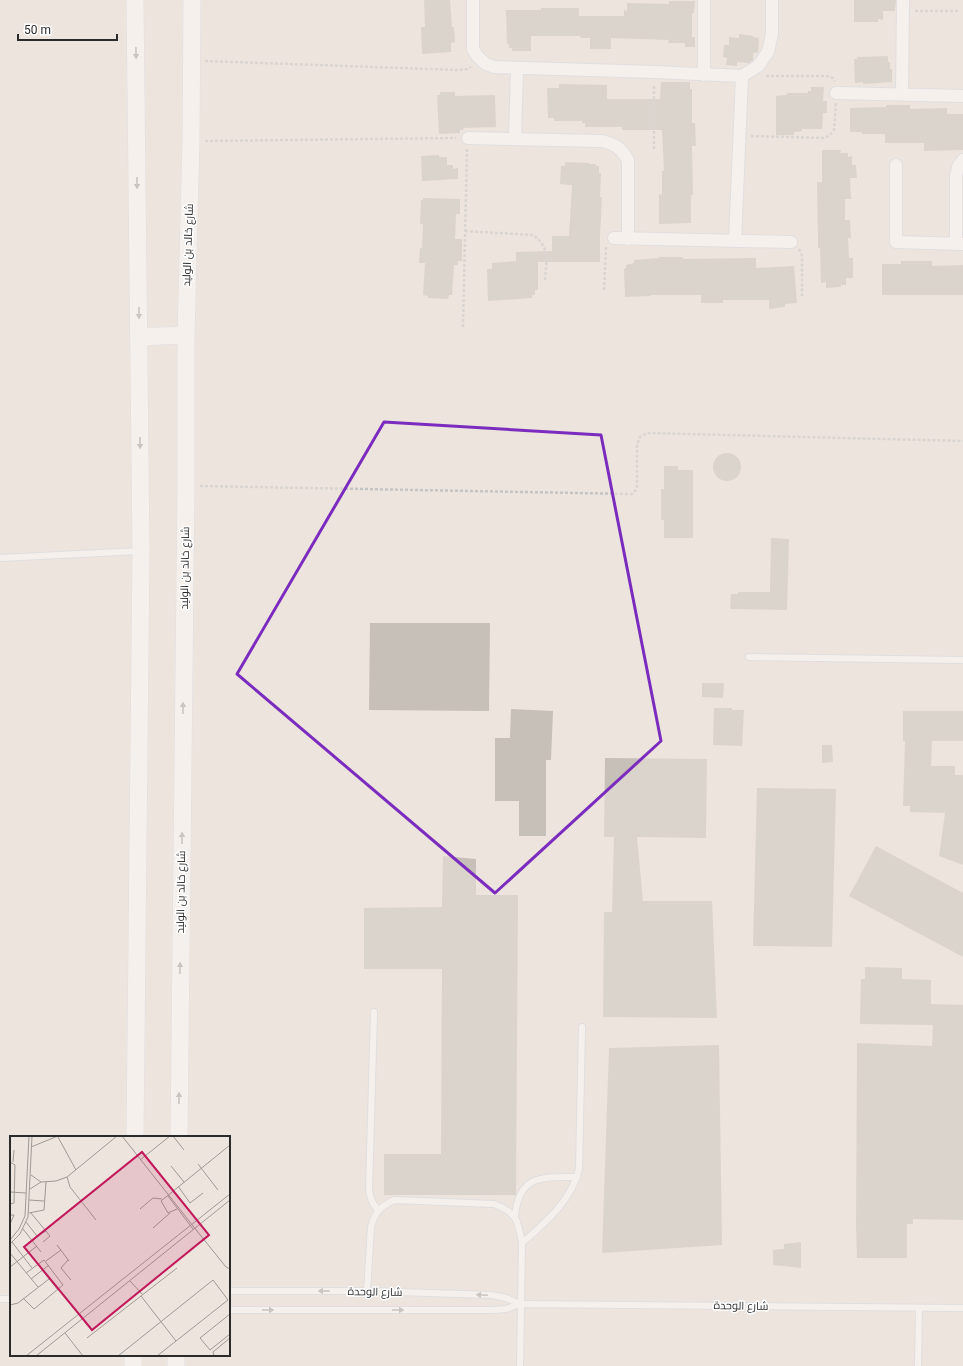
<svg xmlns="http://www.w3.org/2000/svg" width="963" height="1366" viewBox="0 0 963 1366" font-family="Roboto,Cairo,sans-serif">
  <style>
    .building { fill: #c6c0b9 }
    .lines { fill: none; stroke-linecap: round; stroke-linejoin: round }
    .lane-casing { stroke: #d2d8e4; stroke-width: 8 }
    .street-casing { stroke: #d2d8e4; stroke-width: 14 }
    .secondary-casing { stroke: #d2d8e4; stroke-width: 18 }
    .path { stroke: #c4c4c4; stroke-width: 2.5; stroke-dasharray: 3 2; stroke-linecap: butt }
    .lane { stroke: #fff; stroke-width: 6 }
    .street { stroke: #fff; stroke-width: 12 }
    .secondary { stroke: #fff; stroke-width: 17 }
    .oneway { fill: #a0a0a0 }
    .marked { fill: none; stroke: #7b2cbf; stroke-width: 3; stroke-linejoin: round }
    .labels { text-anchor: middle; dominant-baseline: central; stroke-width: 3; stroke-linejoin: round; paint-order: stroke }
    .street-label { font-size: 11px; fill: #2b2b2b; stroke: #fff }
    .inset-road { fill: none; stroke: #9f9a96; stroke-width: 1 }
    .view { fill: #c2185b; fill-opacity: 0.15; stroke: #c2185b; stroke-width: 2 }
    .inset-edge { fill: none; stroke: #2b2b2b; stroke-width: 2 }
  </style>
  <rect width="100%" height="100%" fill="#ede4dd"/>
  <g class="building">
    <polygon points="424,0 450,0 452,27 454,27 455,42 451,43 451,52 422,54 421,27 425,27"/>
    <polygon points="854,0 896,0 895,11 883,11 883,20 878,19 878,22 854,22"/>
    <polygon points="669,1 695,1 694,13 692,13 692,37 695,37 695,47 685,47 685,43 668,43 669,40 611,38 611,49 590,49 590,38 580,38 581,36 531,36 531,51 512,51 512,48 509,48 509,44 507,44 506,10 541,10 541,8 579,8 579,16 624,16 624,10 627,11 627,3 669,4"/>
    <polygon points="739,34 753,36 753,37 759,38 758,53 753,53 753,60 749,63 737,62 737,66 726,65 727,58 723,57 724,45 729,45 729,37 739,38"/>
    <polygon points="888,56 888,62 890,62 890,69 892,69 892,82 863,84 863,82 855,83 854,59 857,59 857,57"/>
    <polygon points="661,82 690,82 690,89 692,89 692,123 695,123 696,146 692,146 693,195 691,195 691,223 659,224 659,194 662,195 662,171 664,171 662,130 622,130 622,127 585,127 585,123 582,123 582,121 554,121 554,118 548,118 547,88 559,88 559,84 607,85 607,99 660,99"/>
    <polygon points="811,87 824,87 823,101 827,101 827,113 823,113 822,129 802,129 802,131 794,132 794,135 776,135 776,96 787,95 787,93 808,93 808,91 811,91"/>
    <polygon points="440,92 455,92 455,96 495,95 496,127 463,128 464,130 460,130 460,133 439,134 437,95 440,95"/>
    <polygon points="886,105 910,105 910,109 947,108 947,114 963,114 963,150 924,151 924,143 885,143 885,134 862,134 862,132 850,132 850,108 886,107"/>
    <polygon points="822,150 841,150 840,153 848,153 848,157 852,156 852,165 856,165 857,178 850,178 851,199 845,199 845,220 850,220 851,238 848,238 849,258 853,258 853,278 846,278 846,285 841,285 841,287 826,288 826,282 821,283 820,248 818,248 818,238 817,182 822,182"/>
    <polygon points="439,155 439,157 447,157 447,165 453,165 453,169 458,168 458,179 422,181 421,156"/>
    <polygon points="565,162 589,163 589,164 596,164 596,166 599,166 599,173 601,173 600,197 602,197 600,236 600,262 538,262 538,290 535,290 535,295 532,295 532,298 488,301 487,269 492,269 492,263 516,261 516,252 552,251 552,236 569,236 572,185 560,184 561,166 565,166"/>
    <polygon points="423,198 460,199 460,214 456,214 455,239 462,239 462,261 458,261 458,265 454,265 452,295 449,295 448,299 428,298 428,296 423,295 425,263 419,263 420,248 422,248 423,224 420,224 421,200 423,200"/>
    <polygon points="659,257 683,257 683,259 756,258 756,268 794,266 797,303 785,304 785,307 769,309 769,300 723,300 723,303 701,303 701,295 651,295 651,296 625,297 624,269 626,268 626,265 634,263 634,260 659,258"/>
    <polygon points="901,261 932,261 932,266 963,265 963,295 882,295 882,264 901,264"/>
    <circle cx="727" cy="467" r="14"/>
    <polygon points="664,466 678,466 678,470 693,470 693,538 664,538 664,520 661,520 661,489 664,489"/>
    <polygon points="771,538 789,539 787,610 730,609 731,594 738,594 738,592 770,592"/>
    <polygon points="370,623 490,623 489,711 369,710"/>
    <polygon points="702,683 724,683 723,698 702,697"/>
    <polygon points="714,708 732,708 732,710 744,710 742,746 713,745"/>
    <polygon points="511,709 553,711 551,760 546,760 546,836 519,836 519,801 495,801 495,738 510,738"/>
    <polygon points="903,711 963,711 963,741 932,741 931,766 955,766 955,775 963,775 963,865 939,856 945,813 910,812 910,806 903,806 905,741 903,741"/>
    <polygon points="822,745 832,745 833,762 822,763"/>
    <polygon points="605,758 707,759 706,838 637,837 643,901 712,901 717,1018 603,1017 604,912 612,912 614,837 604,837"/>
    <polygon points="757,788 836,789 832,947 753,946"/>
    <polygon points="876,846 963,893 963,957 849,896"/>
    <polygon points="443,856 476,859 476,895 518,895 516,1195 384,1195 384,1154 441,1154 442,969 364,969 364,908 442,907"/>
    <polygon points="865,967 902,968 902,979 931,980 931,1004 963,1005 963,1220 913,1219 913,1224 907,1224 907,1258 857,1258 856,1226 857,1043 932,1046 933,1025 860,1024 861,979 865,979"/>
    <polygon points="719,1045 722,1245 602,1253 609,1048"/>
    <polygon points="801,1242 801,1268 773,1265 773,1250 784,1249 784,1244"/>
  </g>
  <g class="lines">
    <defs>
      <g id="lane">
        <polyline points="0,558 140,551"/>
        <polyline points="749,657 963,660"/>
        <path d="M374 1012 369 1189C370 1198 372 1203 378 1210"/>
        <path d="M515 1216C519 1174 543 1177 577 1177"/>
        <path d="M522 1243C545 1223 572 1200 579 1169L582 1027"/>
        <polyline points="229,1291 367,1291 492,1295 506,1298 520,1304"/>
        <path d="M367 1291 371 1227C375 1212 380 1207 394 1200L494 1204C517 1213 518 1220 522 1243L520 1366"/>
        <polyline points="0,1299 11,1299"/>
        <polyline points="229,1310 492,1310 506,1309 520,1304 963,1308"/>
        <polyline points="918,1366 919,1308"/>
      </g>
      <g id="street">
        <polyline points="473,0 473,49 478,57 486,64 494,67 655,72 742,76 758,66 768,52 772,34 772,0"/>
        <polyline points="704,0 704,75"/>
        <polyline points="836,93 963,96"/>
        <polyline points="902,94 903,0"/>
        <path d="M468 138 601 141C615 144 620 147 628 160V239"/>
        <polyline points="515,139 517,68"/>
        <polyline points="896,165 896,242 963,244"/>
        <polyline points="614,238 791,242"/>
        <polyline points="735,241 742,76"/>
        <polyline points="956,244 956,176 958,167 963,160"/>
      </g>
      <g id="secondary">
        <polyline points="139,337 186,335"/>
        <polyline points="135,1137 141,551 135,0"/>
        <polyline points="179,1137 186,486 186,335 191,141 192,0"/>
        <polyline points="133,1366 133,1355"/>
        <polyline points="176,1366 176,1355"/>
      </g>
    </defs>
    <use href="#lane" class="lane-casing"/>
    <use href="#street" class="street-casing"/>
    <use href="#secondary" class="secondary-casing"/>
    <g class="path">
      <polyline points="915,11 959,11"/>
      <polyline points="205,61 458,70 467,69 471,67"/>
      <polyline points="766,76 827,76 833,78 835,81"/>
      <polyline points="751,136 823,138 829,136 834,130 836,103"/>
      <polyline points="205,141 456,138"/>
      <polyline points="654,149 654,84"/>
      <path d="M465 231 533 235C551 248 546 261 545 281"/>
      <polyline points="799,249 802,256 802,296"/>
      <polyline points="604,290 606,247"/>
      <polyline points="463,327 467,149"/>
      <polyline points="200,486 632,494 635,491 637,487 637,444 640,437 647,433 963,441"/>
    </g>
    <use href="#lane" class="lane"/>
    <use href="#street" class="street"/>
    <use href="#secondary" class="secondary"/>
  </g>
  <defs><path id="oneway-solid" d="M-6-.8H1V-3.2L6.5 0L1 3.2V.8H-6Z"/></defs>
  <g class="oneway">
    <use href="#oneway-solid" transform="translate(136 53) rotate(89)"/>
    <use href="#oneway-solid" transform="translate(137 183) rotate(89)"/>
    <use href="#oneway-solid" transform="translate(139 313) rotate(90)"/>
    <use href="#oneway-solid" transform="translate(140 443) rotate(89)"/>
    <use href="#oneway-solid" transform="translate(183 708) rotate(-89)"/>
    <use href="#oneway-solid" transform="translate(182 838) rotate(-89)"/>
    <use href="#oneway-solid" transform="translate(180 968) rotate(-89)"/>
    <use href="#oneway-solid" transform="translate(179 1098) rotate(-89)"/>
    <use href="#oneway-solid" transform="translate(324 1291) rotate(-180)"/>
    <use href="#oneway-solid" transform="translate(482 1295) rotate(-178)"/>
    <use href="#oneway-solid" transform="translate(268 1310)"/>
    <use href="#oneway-solid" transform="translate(398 1310)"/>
  </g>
  <path d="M0 0H963V1366H0ZM384 422 601 435 661 741 495 893 237 674Z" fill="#ede4dd" fill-opacity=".55" fill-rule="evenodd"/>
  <path class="marked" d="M384 422 601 435 661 741 495 893 237 674Z"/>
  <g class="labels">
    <g class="street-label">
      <text transform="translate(188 245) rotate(-88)">شارع خالد بن الوليد</text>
      <text transform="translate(185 568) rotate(-89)">شارع خالد بن الوليد</text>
      <text transform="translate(181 892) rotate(-89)">شارع خالد بن الوليد</text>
      <text transform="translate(375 1292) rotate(1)">شارع الوحدة</text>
      <text transform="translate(741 1306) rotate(1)">شارع الوحدة</text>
    </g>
  </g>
  <g transform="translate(10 1136)">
    <rect width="220" height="220" fill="#ede4dd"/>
    <path class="inset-road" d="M112 0 187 95M163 0 174 14M48 1 66 34M21 11 48 0M130 24 160 0M0 26 5 29 4 67 0 68M3 26 4 14M188 28 208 54M161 30 174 46M21 39 31 46M57 41 60 51 86 84M168 50 180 67 193 57M20 53 31 46 46 45 57 41 107 0M0 56 16 57M158 60 183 93M19 64 34 65M130 73 143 62 152 63M167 73 158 77 151 65 220 9M19 77 34 74 36 46M21 77 40 100 33 106M0 79H4L0 88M16 86 27 100 36 95M143 92 160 77M13 93 31 116M187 95 216 131 220 133M0 104 9 93 15 80 19 0M2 106 22 132M0 108 10 98 18 81 22 0M47 109 59 125M0 117 28 151M58 124 51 132 61 144M36 125 51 114M0 131 27 110M32 134 48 154M21 143 39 129M120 145 133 159M131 160 166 205M13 162 24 173 53 149 34 124 16 137M0 169 8 167 39 143M220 178 190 202 200 214 220 198M55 197 73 220M77 202 167 132M16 220 220 58M26 220 220 64M108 220 203 144 218 164 147 220M204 220 203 216 220 202"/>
    <path class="view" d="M132 16 199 99 82 194 14 111Z"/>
    <rect width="220" height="220" class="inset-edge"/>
  </g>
  <path d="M18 34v6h99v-6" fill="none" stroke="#2b2b2b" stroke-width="2"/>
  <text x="24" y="34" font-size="12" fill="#2b2b2b" stroke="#ffffff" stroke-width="3" paint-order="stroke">50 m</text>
</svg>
